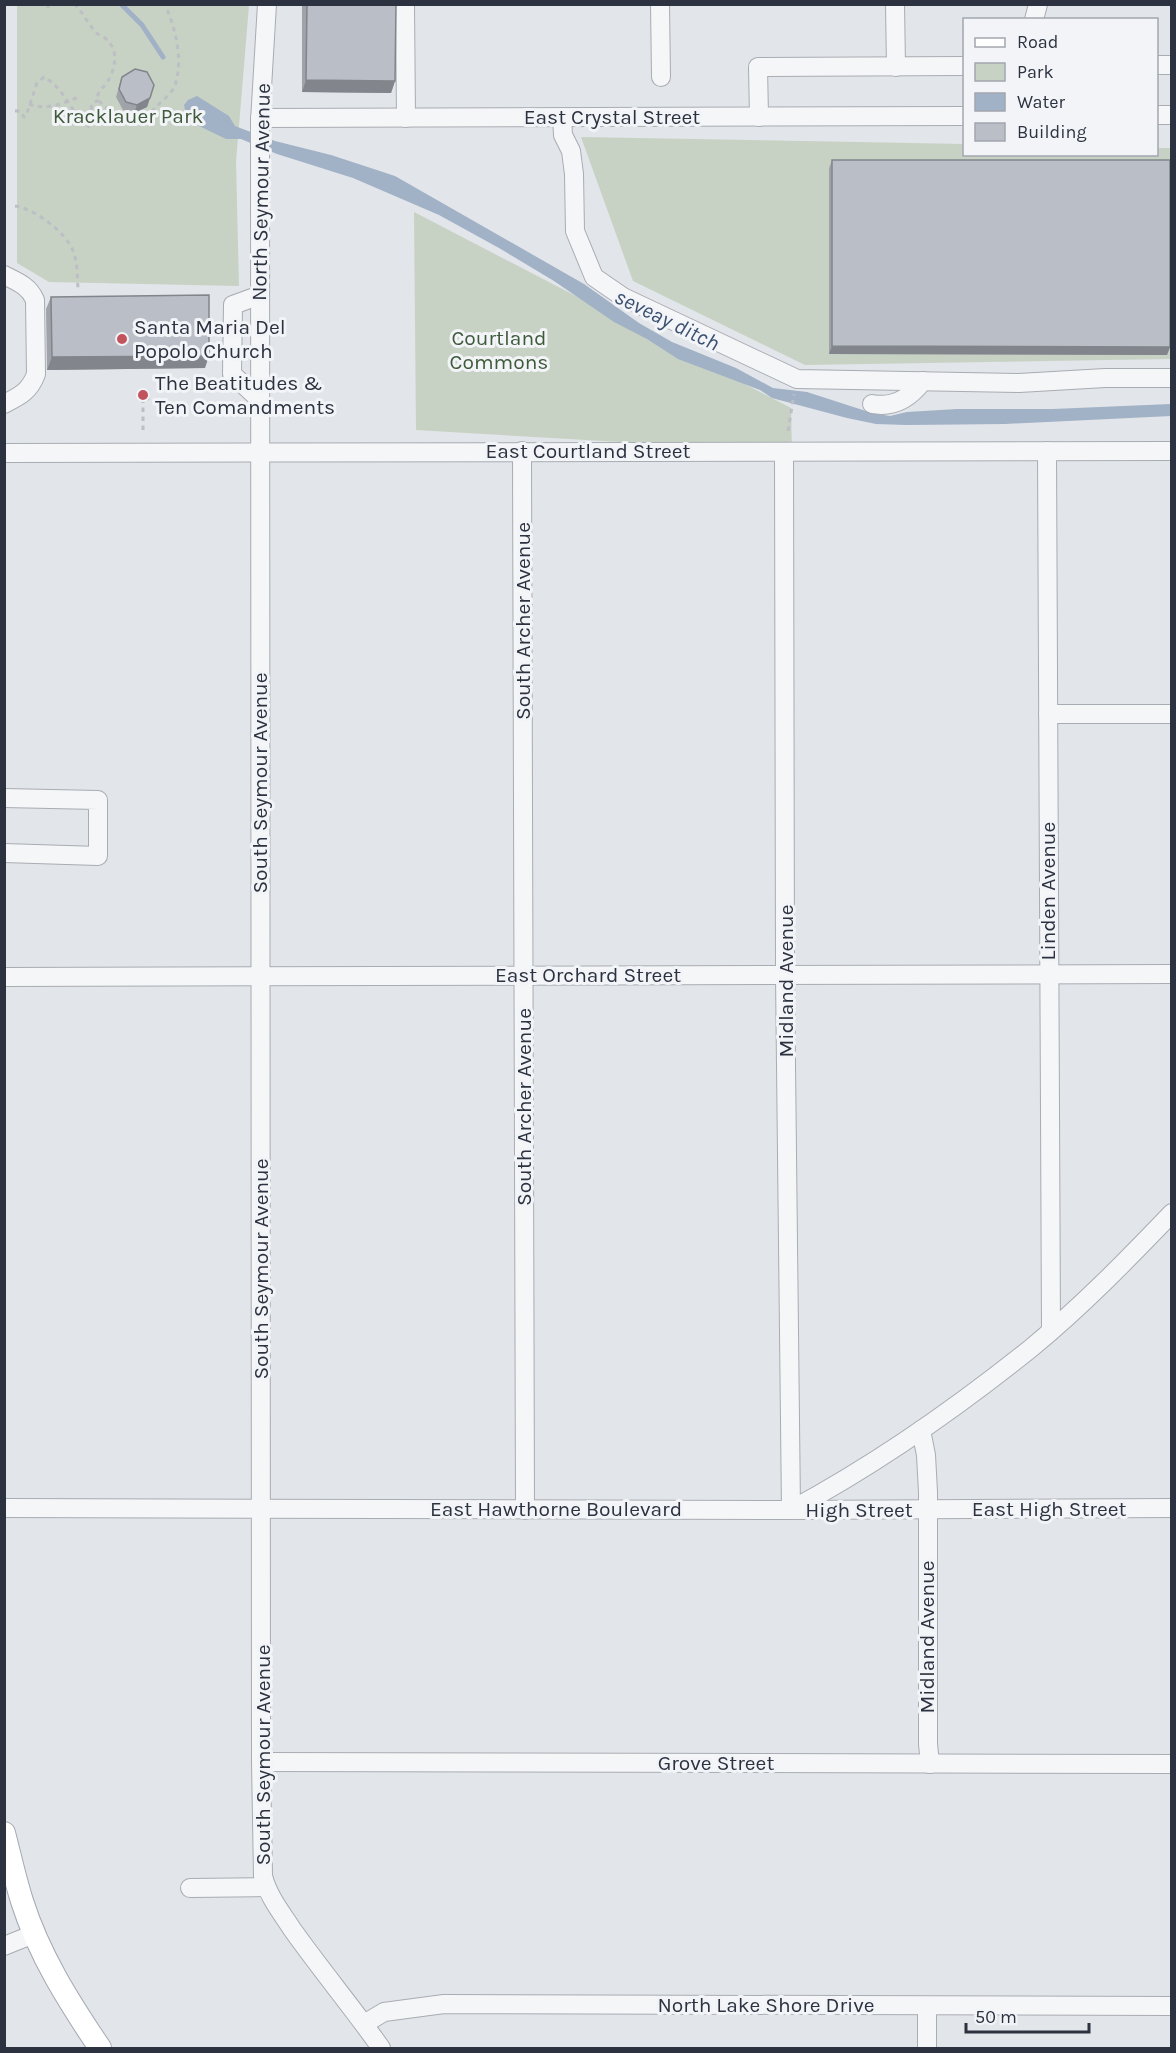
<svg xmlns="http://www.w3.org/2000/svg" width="1176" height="2053" viewBox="0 0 1176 2053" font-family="Karla,sans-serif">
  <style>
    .green { fill: #c7d2c4 }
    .water { fill: #a1b1c6 }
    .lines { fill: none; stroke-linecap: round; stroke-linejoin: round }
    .stream { stroke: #a1b1c6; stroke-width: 5 }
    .minor-casing { stroke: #a8acb3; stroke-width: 20 }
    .major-casing { stroke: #a3a9b4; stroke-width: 24 }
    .path { stroke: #bdbfc4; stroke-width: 3; stroke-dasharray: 4.5 4.5; stroke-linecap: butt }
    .minor { stroke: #f5f6f8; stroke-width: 18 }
    .major { stroke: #fff; stroke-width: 22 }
    .wall { fill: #a0a3aa }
    .shaded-wall { fill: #82858b }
    .building { fill: #babec6; stroke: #82858b; stroke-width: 1.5 }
    .poi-dot { fill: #c2545d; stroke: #f2f4f7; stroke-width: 2 }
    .labels { text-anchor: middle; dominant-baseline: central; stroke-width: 6; stroke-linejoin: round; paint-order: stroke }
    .park-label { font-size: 21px; fill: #3e5a3a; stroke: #f2f4f7 }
    .street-label { font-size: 21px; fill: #2c3240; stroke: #f2f4f7 }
    .poi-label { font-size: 21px; fill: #2c3240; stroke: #f2f4f7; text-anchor: start }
    .water-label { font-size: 22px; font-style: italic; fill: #3a4f70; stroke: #f2f4f7 }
  </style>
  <rect width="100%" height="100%" fill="#e2e5e9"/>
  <g class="green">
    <polygon points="17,5 249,5 236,162 239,286 49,282 17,263"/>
    <polygon points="581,137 964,144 964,154 1156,154 1157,148 1171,148 1171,359 805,365 633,281"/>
    <polygon points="414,212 791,408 792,452 416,430"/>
  </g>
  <polygon class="water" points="197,96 229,116 235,126 275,141 331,155 395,176 584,284 639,323 672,342 736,368 773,388 807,392 872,413 890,416 907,412 957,409 1053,409 1171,404 1171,416 1005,424 907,425 876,424 847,418 772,398 760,390 678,359 647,339 614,322 554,281 499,248 439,215 353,178 277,154 241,139 226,139 195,124 186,115 184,105 188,100"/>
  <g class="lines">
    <polyline class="stream" points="121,4 142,25 163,57"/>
    <defs>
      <g id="minor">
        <path d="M267 4 260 121 261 1762 263 1876C268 1896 281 1912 292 1929 321 1970 353 2008 381 2048"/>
        <polyline points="405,4 406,118"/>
        <polyline points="660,4 661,77"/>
        <polyline points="895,4 896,67"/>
        <polyline points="1034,20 1038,4"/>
        <polyline points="1156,65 1172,65"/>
        <polyline points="1156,115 1172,115"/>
        <polyline points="562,117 563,135 571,151 574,174 575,231 594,277 623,297 797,379 1019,383 1105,378 1172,378"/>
        <polyline points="759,117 758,67 964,66"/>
        <polyline points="260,118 964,116"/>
        <path d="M4 275C18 282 29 286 35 300L36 374C30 391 20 396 4 404"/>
        <polyline points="260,400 232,374 233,305 260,295"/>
        <path d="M872 404C893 408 910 398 923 381"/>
        <polyline points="522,451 525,1510"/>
        <polyline points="1047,451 1051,1331"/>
        <polyline points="784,452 785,975 791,1510 1172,1508"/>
        <polyline points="4,453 1172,451"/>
        <polyline points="1048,714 1172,714"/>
        <polyline points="4,798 98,800 98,856 4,853"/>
        <polyline points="4,977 1172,974"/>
        <polyline points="921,1430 926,1455 928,1492 928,1744 930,1764"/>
        <path d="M4 1508 791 1510C875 1465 955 1409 1030 1349 1080 1308 1127 1260 1172 1213"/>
        <polyline points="261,1762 1172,1764"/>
        <polyline points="190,1888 266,1887"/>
        <polyline points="4,1946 34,1934"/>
        <polyline points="364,2024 384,2012 444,2004 1172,2006"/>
        <polyline points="927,2048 927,2006"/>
      </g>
      <path id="major" d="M4 1833C10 1856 15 1879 22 1901 39 1955 69 2002 100 2048"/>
    </defs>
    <use href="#minor" class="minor-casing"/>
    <use href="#major" class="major-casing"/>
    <g class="path">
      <polyline points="48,4 48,8"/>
      <path d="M74 4C83 12 86 21 94 30 97 35 101 35 105 38 119 49 116 67 108 81 104 88 96 91 98 100 123 124 133 132 159 104 165 98 174 92 176 82 183 56 175 28 165 4"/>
      <path d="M29 104C47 111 64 103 81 96"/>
      <path d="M15 111H20L24 117 26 116 37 83 44 77C64 88 71 111 86 127H88L92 104 98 100"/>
      <path d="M15 206C35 209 66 232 73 251 78 263 77 276 78 288"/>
      <polyline points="143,430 143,399 139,399 139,392 148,392 148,399 143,399"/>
      <polyline points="788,431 794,394"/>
    </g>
    <use href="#minor" class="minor"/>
    <use href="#major" class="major"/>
  </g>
  <g class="wall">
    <polygon points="302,4 396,4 395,81 391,93 302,92"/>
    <polygon points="122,77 150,98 147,107 134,113 123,110 116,97"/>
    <polygon points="832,160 1170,347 1167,355 829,354 829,168"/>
    <polygon points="51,297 205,368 47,370 46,309"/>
  </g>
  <g class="shaded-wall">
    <polygon points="306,80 395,81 391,93 302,92"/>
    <polygon points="150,98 147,107 134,113 137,105"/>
    <polygon points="832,346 1170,347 1167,355 829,354"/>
    <polygon points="209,356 205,368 47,370 52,357"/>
  </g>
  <g class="building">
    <polygon points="307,4 396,4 395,81 306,80"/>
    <polygon points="135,69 147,72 154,85 150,98 137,105 126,102 119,89 122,77"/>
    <polygon points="832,160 1170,160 1170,347 832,346"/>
    <polygon points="209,295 209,356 52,357 51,297"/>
  </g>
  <g class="poi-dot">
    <circle cx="122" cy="339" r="6"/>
    <circle cx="143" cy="395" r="6"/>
  </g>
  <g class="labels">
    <g class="park-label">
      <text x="128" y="116">Kracklauer Park</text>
      <text x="499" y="338">Courtland<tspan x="499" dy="24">Commons</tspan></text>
    </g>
    <g class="street-label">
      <text x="612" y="117">East Crystal Street</text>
      <text transform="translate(261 192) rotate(-89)">North Seymour Avenue</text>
      <text x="588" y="451">East Courtland Street</text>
      <text transform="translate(523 621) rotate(-90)">South Archer Avenue</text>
      <text transform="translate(260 783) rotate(-90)">South Seymour Avenue</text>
      <text transform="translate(1048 891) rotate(-90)">Linden Avenue</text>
      <text x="588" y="975">East Orchard Street</text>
      <text transform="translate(786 981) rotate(-90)">Midland Avenue</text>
      <text transform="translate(524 1107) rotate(-90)">South Archer Avenue</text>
      <text transform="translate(261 1269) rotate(-90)">South Seymour Avenue</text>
      <text x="556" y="1509">East Hawthorne Boulevard</text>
      <text x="1049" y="1509">East High Street</text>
      <text x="859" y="1510">High Street</text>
      <text transform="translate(927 1637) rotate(-90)">Midland Avenue</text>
      <text transform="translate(263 1755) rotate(-90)">South Seymour Avenue</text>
      <text x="716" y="1763">Grove Street</text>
      <text x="766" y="2005">North Lake Shore Drive</text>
    </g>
    <g class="poi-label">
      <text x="134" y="327">Santa Maria Del<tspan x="134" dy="24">Popolo Church</tspan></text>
      <text x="155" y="383">The Beatitudes &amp;<tspan x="155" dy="24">Ten Comandments</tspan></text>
    </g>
    <g class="water-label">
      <text transform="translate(667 320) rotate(26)">seveay ditch</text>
    </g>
  </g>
  <rect width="1176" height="2053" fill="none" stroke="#2c3240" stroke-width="12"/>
  <rect x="963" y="18" width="195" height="138" fill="#f2f4f7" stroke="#a3a6ae" stroke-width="1.5"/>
  <rect x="975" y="38" width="30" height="9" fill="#ffffff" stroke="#a3a6ae" stroke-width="1.5"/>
  <text x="1017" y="48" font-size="18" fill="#2c3240">Road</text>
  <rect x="975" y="63" width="30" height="18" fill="#c7d2c4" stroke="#a3a6ae" stroke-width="1.5"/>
  <text x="1017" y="78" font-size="18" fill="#2c3240">Park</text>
  <rect x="975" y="93" width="30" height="18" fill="#a1b1c6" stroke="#a3a6ae" stroke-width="1.5"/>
  <text x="1017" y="108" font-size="18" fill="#2c3240">Water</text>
  <rect x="975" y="123" width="30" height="18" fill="#babec6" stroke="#a3a6ae" stroke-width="1.5"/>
  <text x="1017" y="138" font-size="18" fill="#2c3240">Building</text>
  <path d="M966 2023v9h123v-9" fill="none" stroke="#2c3240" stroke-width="3"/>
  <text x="975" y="2023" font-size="18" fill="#2c3240" stroke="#f2f4f7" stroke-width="4.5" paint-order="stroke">50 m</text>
</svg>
